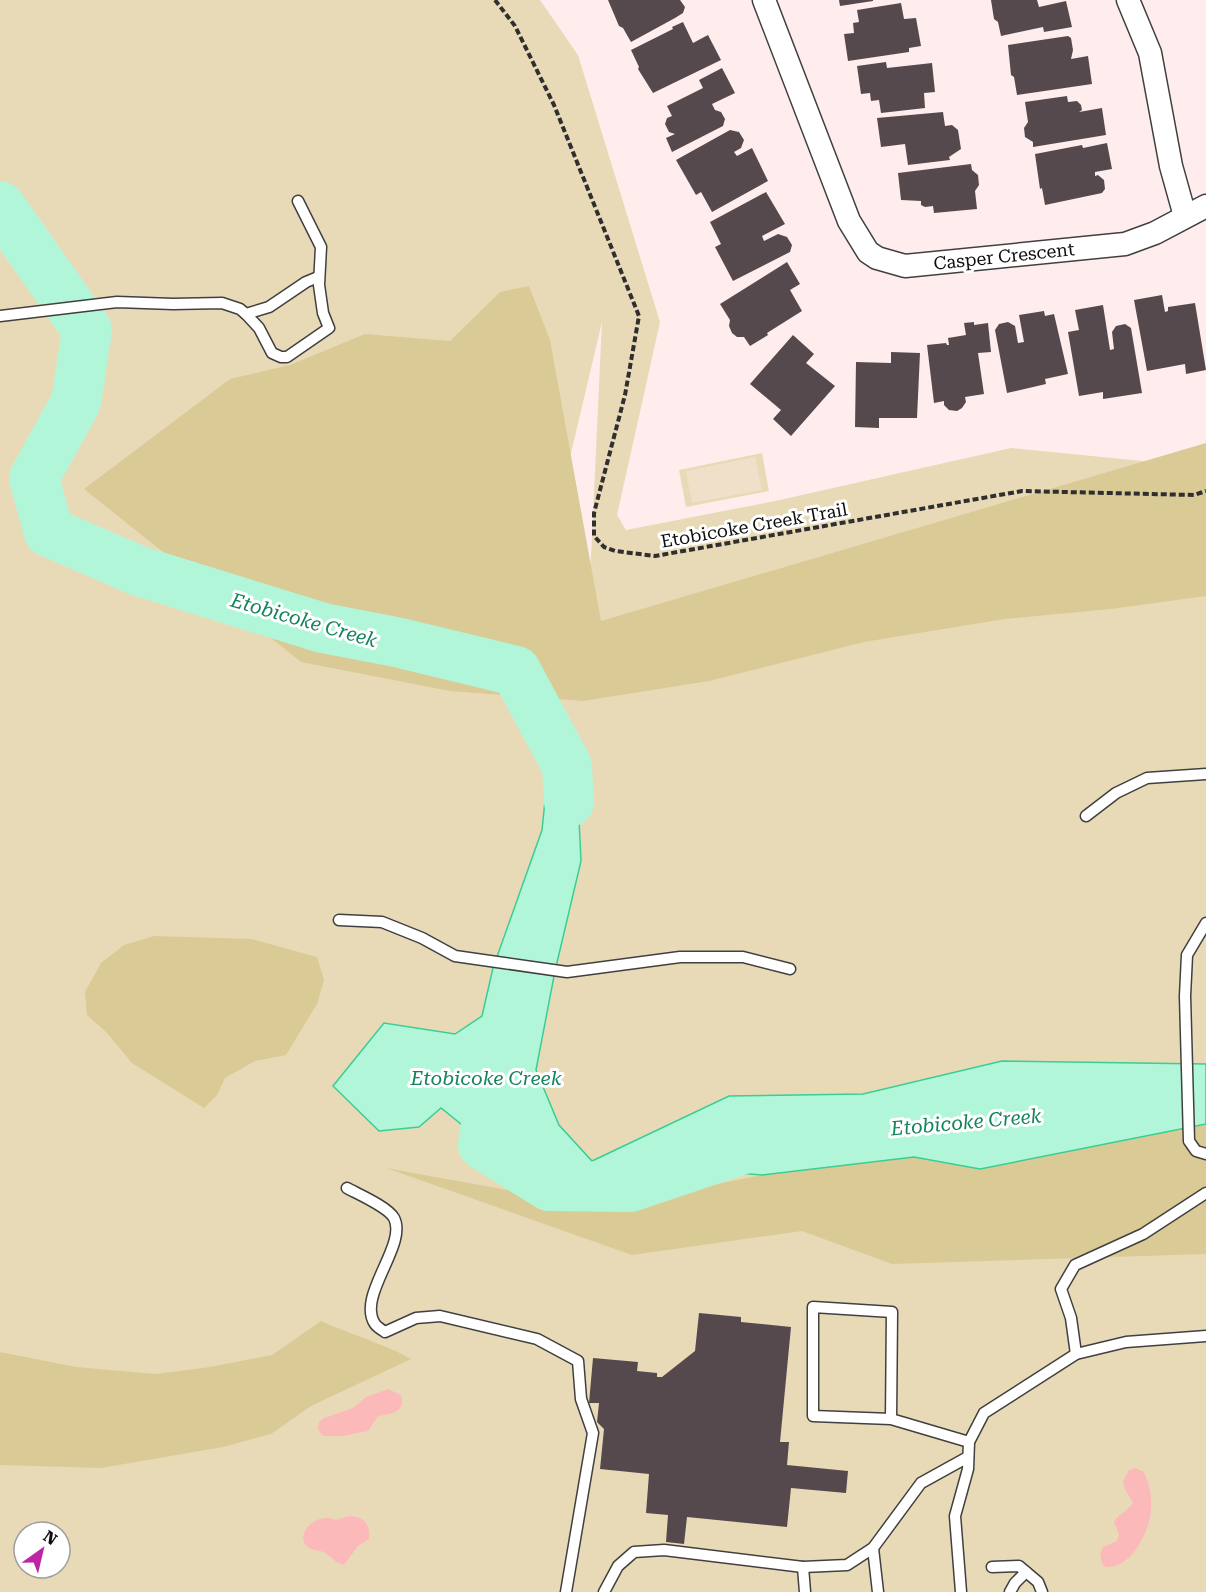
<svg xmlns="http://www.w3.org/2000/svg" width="1206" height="1592" viewBox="0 0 1206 1592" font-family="'Roboto Serif',serif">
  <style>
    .green { fill: #e9dab7; fill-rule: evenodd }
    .forest { fill: #daca96 }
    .sand { fill: #fbb9ba }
    .pitch { fill: #f0dfc9 }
    .water { fill: #b2f6da; stroke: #38ce94; stroke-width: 1.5 }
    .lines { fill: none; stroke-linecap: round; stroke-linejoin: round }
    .river { stroke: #b2f6da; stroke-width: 50 }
    .building { fill: #56494e }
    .lane-casing { stroke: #404040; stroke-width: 13 }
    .street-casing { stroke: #404040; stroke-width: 25 }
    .path { stroke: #2f2f2f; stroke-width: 4; stroke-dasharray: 6 3; stroke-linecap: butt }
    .lane { stroke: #fff; stroke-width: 10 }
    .street { stroke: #fff; stroke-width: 22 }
    .labels { text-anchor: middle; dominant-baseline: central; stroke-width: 6; stroke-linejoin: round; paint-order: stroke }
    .street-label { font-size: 18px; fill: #0d0d0d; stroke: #fff }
    .water-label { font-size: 20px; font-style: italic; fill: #15835c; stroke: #fff }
  </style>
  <rect width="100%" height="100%" fill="#ffeded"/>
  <g class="green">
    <path d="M0 0H540L578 55 660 322 617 515 626 530 775 501 1011 448 1163 463 1206 451V1592H0ZM602 322 591 557 584 607 547 555ZM24 1532H60V1568H24Z"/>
    <polygon points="762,453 769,491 686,507 679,470"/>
  </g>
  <g class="forest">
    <polygon points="529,286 550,340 601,621 1206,443 1206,596 1111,609 1005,619 864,642 709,681 583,701 450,691 301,662 84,489 230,379 290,365 365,334 450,341 500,292"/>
    <polygon points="154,936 251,939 317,957 324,980 317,1004 286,1055 255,1061 225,1078 217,1095 204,1108 132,1063 107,1033 87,1015 85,992 101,963 124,945"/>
    <polygon points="1206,1124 1206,1254 892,1264 802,1231 632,1255 386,1168 602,1207 762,1175 914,1157 980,1168"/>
    <path d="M321 1321C351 1335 383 1343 411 1359L311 1406 271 1434 223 1447 101 1468 0 1465V1352L76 1367 156 1374 210 1367 272 1355Z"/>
  </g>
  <g class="sand">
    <path d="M388 1389 401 1395C406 1412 392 1414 378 1416L368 1431 343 1436H323L318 1429 319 1422 324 1418 353 1408 366 1397Z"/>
    <path d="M1135 1468 1144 1472C1157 1500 1152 1528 1134 1552 1126 1561 1119 1567 1106 1567L1102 1564 1100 1554 1103 1547 1117 1541 1119 1535 1114 1522C1119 1513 1128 1511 1133 1503L1125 1489 1123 1481 1129 1470Z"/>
    <path d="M349 1516C364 1516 371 1525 369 1539L358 1546 344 1565C334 1563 333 1557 325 1553 321 1550 315 1551 311 1549 290 1538 316 1510 335 1520Z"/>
  </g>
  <polygon class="pitch" points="755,457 762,490 692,503 686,471"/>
  <polygon class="water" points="553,723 578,798 581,861 555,971 536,1070 559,1125 592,1161 729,1096 863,1094 1002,1061 1206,1064 1206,1124 980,1169 914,1157 762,1175 674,1168 565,1185 517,1169 441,1108 419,1127 379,1131 333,1086 384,1023 455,1034 482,1016 493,968 542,830"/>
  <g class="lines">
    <g class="river">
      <polyline points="0,206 87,330 76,402 34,478 49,532 139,571 323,628 396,642 516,671 567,766 569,802"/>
      <polyline points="494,1075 483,1145 549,1186 630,1187 749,1147"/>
    </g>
  </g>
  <g class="building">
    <polygon points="608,0 680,0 685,7 683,13 675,18 631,42 623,28 619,26"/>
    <polygon points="839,0 873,0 873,1 840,6"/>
    <polygon points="991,0 1037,0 1039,7 1066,1 1072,27 1044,32 1043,27 1001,36 998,22 994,19"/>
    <polygon points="901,3 904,19 916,18 921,46 909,48 909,52 848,61 844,34 854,33 853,23 859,22 857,10"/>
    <polygon points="683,22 693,43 708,35 721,60 653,93 638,69 639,67 631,50 673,29 672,27"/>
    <polygon points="1068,36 1071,38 1073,50 1071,59 1088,56 1092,84 1017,95 1014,77 1011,75 1008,45"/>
    <polygon points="886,62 887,68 932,63 935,92 924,93 925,108 881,113 879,100 871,101 870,93 861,94 857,66"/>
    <polygon points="722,68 735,93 712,104 715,110 721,112 725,119 723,126 672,152 666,138 675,134 669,132 665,124 667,118 672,116 667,106 703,88 699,80"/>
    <polygon points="1067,96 1068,102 1077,101 1081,105 1082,110 1079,112 1102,108 1106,135 1033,147 1033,142 1025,137 1024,128 1028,122 1025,102"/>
    <polygon points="943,112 945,126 952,125 958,130 961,149 949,157 950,160 908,165 905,144 881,147 877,118"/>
    <polygon points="730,130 739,132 744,140 741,148 734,152 737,156 752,148 768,181 712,212 701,192 696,195 676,160"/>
    <polygon points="1107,143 1112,169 1095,172 1095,176 1098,175 1104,180 1105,189 1102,193 1045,205 1042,188 1040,189 1035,154 1082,145 1083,148"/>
    <polygon points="971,164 972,170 978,175 979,185 975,191 977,209 934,213 933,206 925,207 921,205 921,201 901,200 898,173"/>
    <polygon points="766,192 785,224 762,236 764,241 778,234 787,237 792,245 790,252 733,281 715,247 721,244 710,222"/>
    <polygon points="787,262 800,284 790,290 802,311 767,333 768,335 750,346 744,337 737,337 732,333 729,326 730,320 720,304"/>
    <polygon points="1162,295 1165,312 1168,311 1168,307 1195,303 1206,370 1186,374 1185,364 1147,371 1134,300"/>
    <polygon points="1103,305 1110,350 1114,349 1112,332 1116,326 1125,324 1131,328 1142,393 1103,399 1103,392 1079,396 1068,332 1079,330 1075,310"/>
    <polygon points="1044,311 1045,316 1054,314 1068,374 1045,379 1046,384 1007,393 995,330 999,324 1008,322 1015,326 1018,343 1024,342 1019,315"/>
    <polygon points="974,322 974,325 988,323 991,352 978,353 984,394 965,397 966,402 962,408 957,411 949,410 944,405 944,401 934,403 927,345 946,343 947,345 949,345 948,338 966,335 964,323"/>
    <polygon points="793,335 814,354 806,363 835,386 791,436 773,419 781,410 750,384"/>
    <polygon points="891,352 920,353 917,418 879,418 879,428 855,427 856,362 891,363"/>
    <polygon points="699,1313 741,1317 741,1322 791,1327 780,1442 789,1442 787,1465 848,1471 846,1493 791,1488 787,1527 687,1517 684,1544 666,1542 668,1515 646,1513 649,1474 600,1469 604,1429 597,1422 599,1403 589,1403 593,1358 638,1362 637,1371 657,1373 657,1377 662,1377 695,1351"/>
  </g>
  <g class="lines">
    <defs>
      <g id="lane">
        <polyline points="246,314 269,307 306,282 318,277"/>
        <polyline points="0,316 117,302 173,304 222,303 240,309 247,315 259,328 272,353 281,357 287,357 329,328 323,313 319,285 321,247 298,201"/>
        <polyline points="1086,816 1116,793 1147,778 1206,774"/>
        <polyline points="339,920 382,922 422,938 455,956 567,972 680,957 743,957 790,969"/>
        <polyline points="1206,923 1187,955 1185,996 1189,1141 1196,1151 1206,1154"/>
        <path d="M347 1188C358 1194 388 1207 394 1218 408 1245 356 1296 375 1324 377 1327 382 1330 385 1332L416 1318 440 1316 537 1339 578 1361 581 1399 593 1433 566 1592"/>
        <polyline points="1076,1354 1071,1318 1061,1289 1075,1265 1143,1234 1206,1193"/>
        <polyline points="891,1419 892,1312 813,1307 813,1416 891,1419 969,1442"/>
        <polyline points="873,1548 878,1592"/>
        <polyline points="803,1567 805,1592"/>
        <polyline points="992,1567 1019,1566 1038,1582 1042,1592"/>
        <polyline points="604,1592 618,1566 634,1552 664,1550 803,1567 847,1565 873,1548 921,1483 968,1457"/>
        <polyline points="961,1592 955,1516 968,1469 969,1442 984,1413 1076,1354 1126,1342 1206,1336"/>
        <polyline points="1010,1592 1015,1583 1026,1572"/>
      </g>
      <g id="street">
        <polyline points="764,0 849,221 868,252 877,258 905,266 1125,244 1155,233 1206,206"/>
        <polyline points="1128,0 1150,53 1171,166 1185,216"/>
      </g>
    </defs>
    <use href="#lane" class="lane-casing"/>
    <use href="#street" class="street-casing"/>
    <polyline class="path" points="495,0 515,26 554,105 639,316 625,395 594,513 594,536 604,547 615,551 655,556 1022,491 1194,495 1206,491"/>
    <use href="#lane" class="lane"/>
    <use href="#street" class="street"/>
  </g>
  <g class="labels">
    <g class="street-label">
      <text transform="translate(1004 256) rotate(-6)">Casper Crescent</text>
      <text transform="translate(754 525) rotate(-10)">Etobicoke Creek Trail</text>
    </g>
    <g class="water-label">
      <text transform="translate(304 620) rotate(16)">Etobicoke Creek</text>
      <text x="486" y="1078">Etobicoke Creek</text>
      <text transform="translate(966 1122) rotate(-5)">Etobicoke Creek</text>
    </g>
  </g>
  <g transform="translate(42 1550) rotate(34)"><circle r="28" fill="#ffffff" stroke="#9e9e9e" stroke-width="1.5"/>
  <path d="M0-4.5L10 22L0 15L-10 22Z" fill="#be24a4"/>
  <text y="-9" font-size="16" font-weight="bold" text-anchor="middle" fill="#0d0d0d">N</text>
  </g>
</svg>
